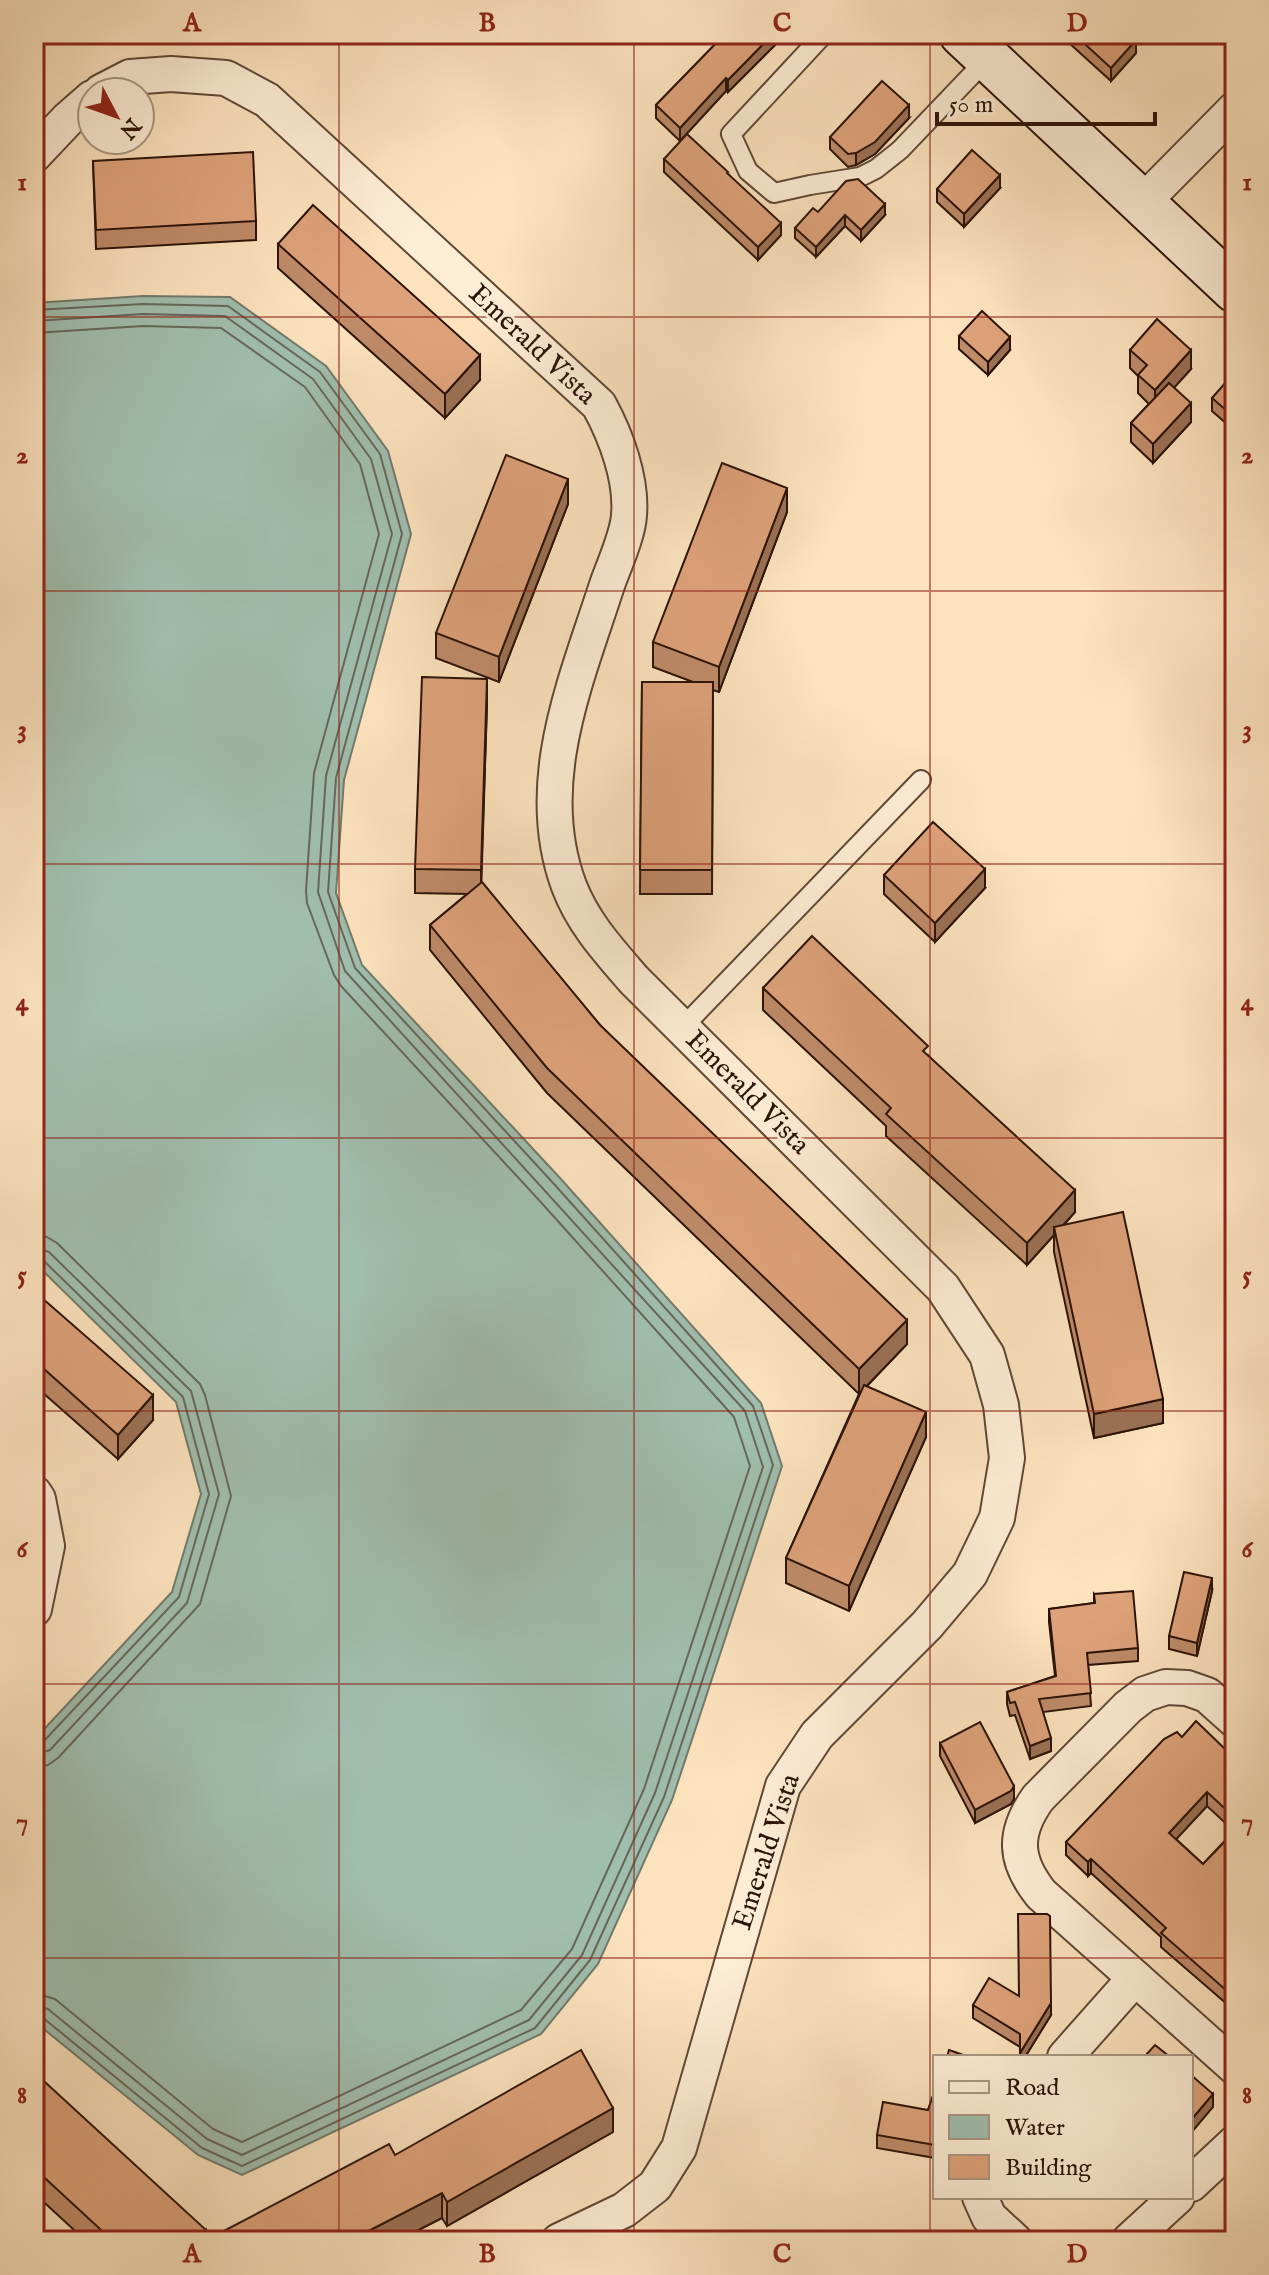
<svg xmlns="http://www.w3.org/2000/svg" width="1269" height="2275" viewBox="0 0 1269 2275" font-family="'IM FELL English',serif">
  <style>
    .water { fill: #a0beae; stroke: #727a6c; stroke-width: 2 }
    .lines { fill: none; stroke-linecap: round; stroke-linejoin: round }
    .shore { stroke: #66685b; stroke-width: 2 }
    .lane-casing { stroke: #604736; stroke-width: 22 }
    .street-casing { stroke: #604736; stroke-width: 38 }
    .secondary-casing { stroke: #2c1308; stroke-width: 48 }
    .lane { stroke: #fdedd5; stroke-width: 18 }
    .street { stroke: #fdedd5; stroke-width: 34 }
    .secondary { stroke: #fdedd5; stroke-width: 44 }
    .wall { fill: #bf8b69; stroke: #2c1308; stroke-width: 2; fill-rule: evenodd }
    .shaded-wall { fill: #9b7155; stroke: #2c1308; stroke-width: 2 }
    .building { fill: #dea27a; stroke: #2c1308; stroke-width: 2 }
    .grid { fill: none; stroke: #8f2418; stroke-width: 2; stroke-opacity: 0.55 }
    .labels { text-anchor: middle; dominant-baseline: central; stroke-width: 6; stroke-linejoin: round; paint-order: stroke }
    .street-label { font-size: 28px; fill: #2c1308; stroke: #fdedd5 }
    .neatline { fill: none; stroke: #8f2418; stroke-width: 3 }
    .grid-label { font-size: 26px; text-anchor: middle; font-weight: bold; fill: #8f2418 }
  </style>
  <rect width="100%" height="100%" fill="#fce3be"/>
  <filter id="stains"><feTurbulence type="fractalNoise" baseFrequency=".0025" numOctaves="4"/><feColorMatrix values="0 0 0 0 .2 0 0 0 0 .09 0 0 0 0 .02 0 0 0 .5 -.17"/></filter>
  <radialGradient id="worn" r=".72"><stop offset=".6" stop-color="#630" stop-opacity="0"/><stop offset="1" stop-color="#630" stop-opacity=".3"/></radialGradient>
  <polygon class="water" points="143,296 230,297 326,366 388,451 411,534 344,780 336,893 362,965 560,1178 761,1403 782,1466 672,1800 598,1964 541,2034 242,2175 198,2155 34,2021 34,1740 172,1592 201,1494 176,1402 34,1262 34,303"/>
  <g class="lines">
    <g class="shore">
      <polyline points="34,310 143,304 228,306 320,372 380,454 402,534 336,778 328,892 355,968 554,1184 753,1406 773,1465 664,1797 590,1960 535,2028 242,2166 202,2148 42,2017 34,2015"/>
      <polyline points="34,321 143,314 225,316 313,379 371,459 392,534 326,776 318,892 345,971 745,1411 763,1467 655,1793 582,1955 529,2020 242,2155 207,2139 48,2009 34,2005"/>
      <polyline points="34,333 143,326 221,328 305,387 360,464 379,534 314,773 306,891 307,903 334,975 341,986 538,1199 734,1417 750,1466 644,1789 572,1949 521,2010 242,2142 213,2129 55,1999 34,1993"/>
      <polyline points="34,1235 47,1237 57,1243 200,1384 205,1395 231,1496 200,1604 58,1758 48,1765 34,1767"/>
      <polyline points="34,1247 49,1252 191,1391 219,1494 187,1603 50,1750 34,1755"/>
      <polyline points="34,1257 43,1260 183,1397 209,1494 179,1597 43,1742 34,1745"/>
    </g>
    <defs>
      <g id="lane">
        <polyline points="824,34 731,134 748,171 774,193 810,185 860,177 876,169 900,150 988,58"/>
        <polyline points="682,1028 921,780"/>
      </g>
      <g id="street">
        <path d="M101 92 130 77 171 74 226 78 267 100 599 405C616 436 632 479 629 515 628 535 614 565 607 585 576 681 531 784 569 886 583 923 609 951 634 980L943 1288 987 1355 1001 1405 1007 1458 997 1518 970 1574 927 1625 817 1735 783 1786 679 2148 655 2186 624 2210 559 2241"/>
        <polyline points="34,155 68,119 92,98"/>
        <polyline points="1142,203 1235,109"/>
        <polyline points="34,1493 38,1499 47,1546 34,1609"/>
        <path d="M1235 1720 1207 1695 1187 1688 1166 1687 1145 1694 1128 1707 1038 1798C1013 1833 1014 1860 1041 1894L1235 2067"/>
        <polyline points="1065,2057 1135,1978"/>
        <polyline points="1191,2184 1235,2143"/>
        <polyline points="980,2197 989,2217 1015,2241"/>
        <polyline points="1129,2241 1177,2197"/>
      </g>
      <polyline id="secondary" points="962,34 1235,290"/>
    </defs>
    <use href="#lane" class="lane-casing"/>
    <use href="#street" class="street-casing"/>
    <use href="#secondary" class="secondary-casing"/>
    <use href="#lane" class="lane"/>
    <use href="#street" class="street"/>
    <use href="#secondary" class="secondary"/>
  </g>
  <g class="wall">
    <polygon points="725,34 786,34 728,92 726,91 680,141 656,118 656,105"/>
    <polygon points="1068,34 1130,34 1136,53 1111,81 1068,42"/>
    <polygon points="909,118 875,154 856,165 848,167 830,149 830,137"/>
    <polygon points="664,159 728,174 781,235 758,260 664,172"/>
    <polygon points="93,161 256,221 256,240 96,249"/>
    <polygon points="1000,188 964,227 937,202 937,189"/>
    <polygon points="818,212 885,215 861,241 845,226 816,257 795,238 795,228"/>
    <polygon points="278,244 480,380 445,418 278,268"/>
    <polygon points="959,336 1010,350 988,375 959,349"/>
    <polygon points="1130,350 1191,369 1174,387 1191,422 1153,463 1131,442 1131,423 1149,404 1138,393 1138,376 1130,368"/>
    <polygon points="1235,389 1235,431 1212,411 1212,398"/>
    <polygon points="568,504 499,682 436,658 436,633"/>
    <polygon points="787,512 719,692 713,690 712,894 640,894 642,682 693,682 653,667 653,642"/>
    <polygon points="487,703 481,882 600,1025 907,1344 867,1386 926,1437 849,1611 786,1583 786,1558 859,1394 547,1093 430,950 430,925 467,894 415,893 415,869"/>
    <polygon points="884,875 985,888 935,942 884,894"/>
    <polygon points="763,988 928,1055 1075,1212 1063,1226 1163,1423 1094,1438 1054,1252 1054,1235 1027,1265 886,1136 886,1126 763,1010"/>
    <polygon points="34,1291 153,1420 118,1459 34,1385"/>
    <polygon points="1212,1591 1197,1656 1169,1649 1169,1636"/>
    <polygon points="1094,1594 1138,1648 1138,1661 1088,1665 1091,1706 1043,1712 1051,1751 1030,1759 1015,1715 1010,1716 1007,1704 1007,1692 1055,1676 1049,1622 1049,1609 1094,1603"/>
    <path d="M1182 1737 1225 1749 1235 1753V2011L1161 1947V1937L1091 1873 1088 1876 1066 1855V1842ZM1207 1806 1234 1831 1203 1864 1176 1839Z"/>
    <polygon points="940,1743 1014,1799 1011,1804 975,1823 940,1756"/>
    <polygon points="973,2005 1051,2015 1025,2057 1020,2057 1020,2047 973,2018"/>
    <polygon points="34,2072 206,2241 86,2241 34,2193"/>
    <polygon points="935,2090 935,2158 877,2148 877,2135 928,2110"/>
    <polygon points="613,2132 447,2226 442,2218 397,2241 220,2241 220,2233 395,2155"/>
  </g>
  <g class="shaded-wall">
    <polygon points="773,34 786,34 728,92 728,80"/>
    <polygon points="1136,40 1136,53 1111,81 1111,68"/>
    <polygon points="726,78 726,91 680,141 680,128"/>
    <polygon points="909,105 909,118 875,154 856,165 856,153"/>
    <polygon points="1000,175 1000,188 964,227 964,214"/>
    <polygon points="885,204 885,215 861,241 861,230"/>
    <polygon points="845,215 845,226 816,257 816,247"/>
    <polygon points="781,223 781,235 758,260 758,247"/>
    <polygon points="1010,337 1010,350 988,375 988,362"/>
    <polygon points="1191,350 1191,369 1155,409 1155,390"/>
    <polygon points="480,355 480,380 445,418 445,394"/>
    <polygon points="1191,403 1191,422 1153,463 1153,444"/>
    <polygon points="568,479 568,504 499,682 499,657"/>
    <polygon points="787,488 787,512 719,692 719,667"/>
    <polygon points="487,679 487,703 481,895 481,870"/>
    <polygon points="985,869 985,888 935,942 935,923"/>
    <polygon points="1075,1190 1075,1212 1055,1234 1054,1227 1054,1235 1027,1265 1027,1243"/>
    <polygon points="907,1320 907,1344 859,1394 859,1369"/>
    <polygon points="153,1395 153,1420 118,1459 118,1435"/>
    <polygon points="1163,1399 1163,1423 1094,1438 1094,1414"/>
    <polygon points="926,1412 926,1437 849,1611 849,1586"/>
    <polygon points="1212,1578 1212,1591 1197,1656 1197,1643"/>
    <polygon points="1051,1738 1051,1751 1030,1759 1030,1746"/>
    <polygon points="1014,1786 1014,1799 1011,1804 975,1823 975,1810"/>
    <polygon points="1207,1792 1207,1806 1169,1847 1169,1833"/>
    <polygon points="1091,1859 1091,1873 1088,1876 1088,1862"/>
    <polygon points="1051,2003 1051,2015 1025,2057 1020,2057 1020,2053"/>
    <polygon points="1213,2094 1213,2107 1191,2133 1191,2120"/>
    <polygon points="613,2108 613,2132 447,2226 447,2202"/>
    <polygon points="442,2193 442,2218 397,2241 349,2241"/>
    <polygon points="206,2230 206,2241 196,2241"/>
  </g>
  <g class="building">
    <polygon points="725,34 773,34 728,80 726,78 680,128 656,105"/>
    <polygon points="1074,34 1130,34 1136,40 1111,68"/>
    <polygon points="882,81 909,105 875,142 856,153 848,154 830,137"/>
    <polygon points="687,134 728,172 727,173 781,223 758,247 664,159"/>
    <polygon points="972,150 1000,175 964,214 937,189"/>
    <polygon points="253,152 256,221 96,230 93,161"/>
    <polygon points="858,179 885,204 861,230 845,215 816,247 795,228 813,208 818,212 846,181"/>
    <polygon points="313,205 480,355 445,394 278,244"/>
    <polygon points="982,311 1010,337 988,362 959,336"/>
    <polygon points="1157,319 1191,350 1155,390 1138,375 1147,365 1130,350"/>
    <polygon points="1227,381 1235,389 1235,418 1212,398"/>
    <polygon points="1169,383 1191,403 1153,444 1131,423"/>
    <polygon points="506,455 568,479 499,657 436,633"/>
    <polygon points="722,463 787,488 719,667 653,642"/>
    <polygon points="422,677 487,679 481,870 415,869"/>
    <polygon points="642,682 713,682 712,870 640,870"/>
    <polygon points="933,822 985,869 935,923 884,875"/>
    <polygon points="482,882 600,1025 907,1320 859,1369 547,1068 430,925"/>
    <polygon points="812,936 928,1046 923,1051 1075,1190 1027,1243 886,1114 891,1108 763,988"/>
    <polygon points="1123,1212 1163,1399 1094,1414 1054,1227"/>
    <polygon points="34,1291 153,1395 118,1435 34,1360"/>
    <polygon points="864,1385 926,1412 849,1586 786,1558"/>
    <polygon points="1184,1572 1212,1578 1197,1643 1169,1636"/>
    <polygon points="1133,1591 1138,1648 1087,1653 1091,1693 1039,1699 1051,1738 1030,1746 1015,1702 1010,1703 1007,1692 1056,1676 1049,1609 1095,1603 1094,1594"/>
    <polygon points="1196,1721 1225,1749 1228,1746 1235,1753 1235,1818 1207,1792 1169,1833 1203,1864 1235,1831 1235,1998 1161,1933 1166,1928 1091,1859 1088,1862 1066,1842 1164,1739 1177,1732 1182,1737"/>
    <polygon points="980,1722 1014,1786 1011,1791 975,1810 940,1743"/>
    <polygon points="1018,1914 1047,1914 1050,1916 1051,2003 1020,2053 1020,2034 973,2005 989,1978 1019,1996"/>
    <polygon points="1155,2045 1170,2057 1144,2057"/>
    <polygon points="581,2050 613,2108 447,2202 442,2193 349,2241 224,2241 220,2233 389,2144 395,2155"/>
    <polygon points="949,2050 969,2057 947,2057"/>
    <polygon points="34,2072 206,2230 196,2241 113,2241 34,2168"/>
    <polygon points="1191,2075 1213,2094 1191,2120"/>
    <polygon points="935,2090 935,2145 877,2135 883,2102 928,2110"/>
  </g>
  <path class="grid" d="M339 34V2241M634 34V2241M930 34V2241M34 317H1235M34 591H1235M34 864H1235M34 1138H1235M34 1411H1235M34 1684H1235M34 1958H1235"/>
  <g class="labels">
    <g class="street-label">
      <text transform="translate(532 345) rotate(43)">Emerald Vista</text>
      <text transform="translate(747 1093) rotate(45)">Emerald Vista</text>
      <text transform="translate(767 1852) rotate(-72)">Emerald Vista</text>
    </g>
  </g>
  <rect width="1269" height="2275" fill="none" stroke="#fce3be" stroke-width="88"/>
  <rect x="933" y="2055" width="260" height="144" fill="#fdedd5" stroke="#a99683" stroke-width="2"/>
  <rect x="949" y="2081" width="40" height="12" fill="#fdedd5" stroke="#a99683" stroke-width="2"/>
  <text x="1005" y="2095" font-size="24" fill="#2c1308">Road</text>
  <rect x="949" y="2115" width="40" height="24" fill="#a0beae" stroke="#a99683" stroke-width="2"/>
  <text x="1005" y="2135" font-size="24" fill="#2c1308">Water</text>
  <rect x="949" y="2155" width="40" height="24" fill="#dea27a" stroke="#a99683" stroke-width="2"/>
  <text x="1005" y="2175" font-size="24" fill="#2c1308">Building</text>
  <g transform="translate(116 116) rotate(131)"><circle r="38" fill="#fdedd5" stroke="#a99683" stroke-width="2"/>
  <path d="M0-6L14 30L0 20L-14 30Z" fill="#8f2418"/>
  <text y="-12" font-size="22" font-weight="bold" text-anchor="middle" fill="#2c1308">N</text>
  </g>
  <path d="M937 112v12h218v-12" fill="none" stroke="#2c1308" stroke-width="4"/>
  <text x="949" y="112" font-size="24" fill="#2c1308" stroke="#fdedd5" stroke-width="6" paint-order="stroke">50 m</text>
  <rect x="44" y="44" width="1181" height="2187" class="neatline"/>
  <g class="grid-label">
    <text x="192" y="31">A</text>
    <text x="487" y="31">B</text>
    <text x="782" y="31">C</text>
    <text x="1077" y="31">D</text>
    <text x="22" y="190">1</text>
    <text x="1247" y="190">1</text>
    <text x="22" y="463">2</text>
    <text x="1247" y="463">2</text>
    <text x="22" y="737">3</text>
    <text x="1247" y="737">3</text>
    <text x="22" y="1010">4</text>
    <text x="1247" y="1010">4</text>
    <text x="22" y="1283">5</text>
    <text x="1247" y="1283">5</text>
    <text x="22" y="1557">6</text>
    <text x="1247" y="1557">6</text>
    <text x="22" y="1830">7</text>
    <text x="1247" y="1830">7</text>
    <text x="22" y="2103">8</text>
    <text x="1247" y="2103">8</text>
    <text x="192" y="2262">A</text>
    <text x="487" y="2262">B</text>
    <text x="782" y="2262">C</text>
    <text x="1077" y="2262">D</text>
  </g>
  <rect width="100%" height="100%" filter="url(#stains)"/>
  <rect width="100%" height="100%" fill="url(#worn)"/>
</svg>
